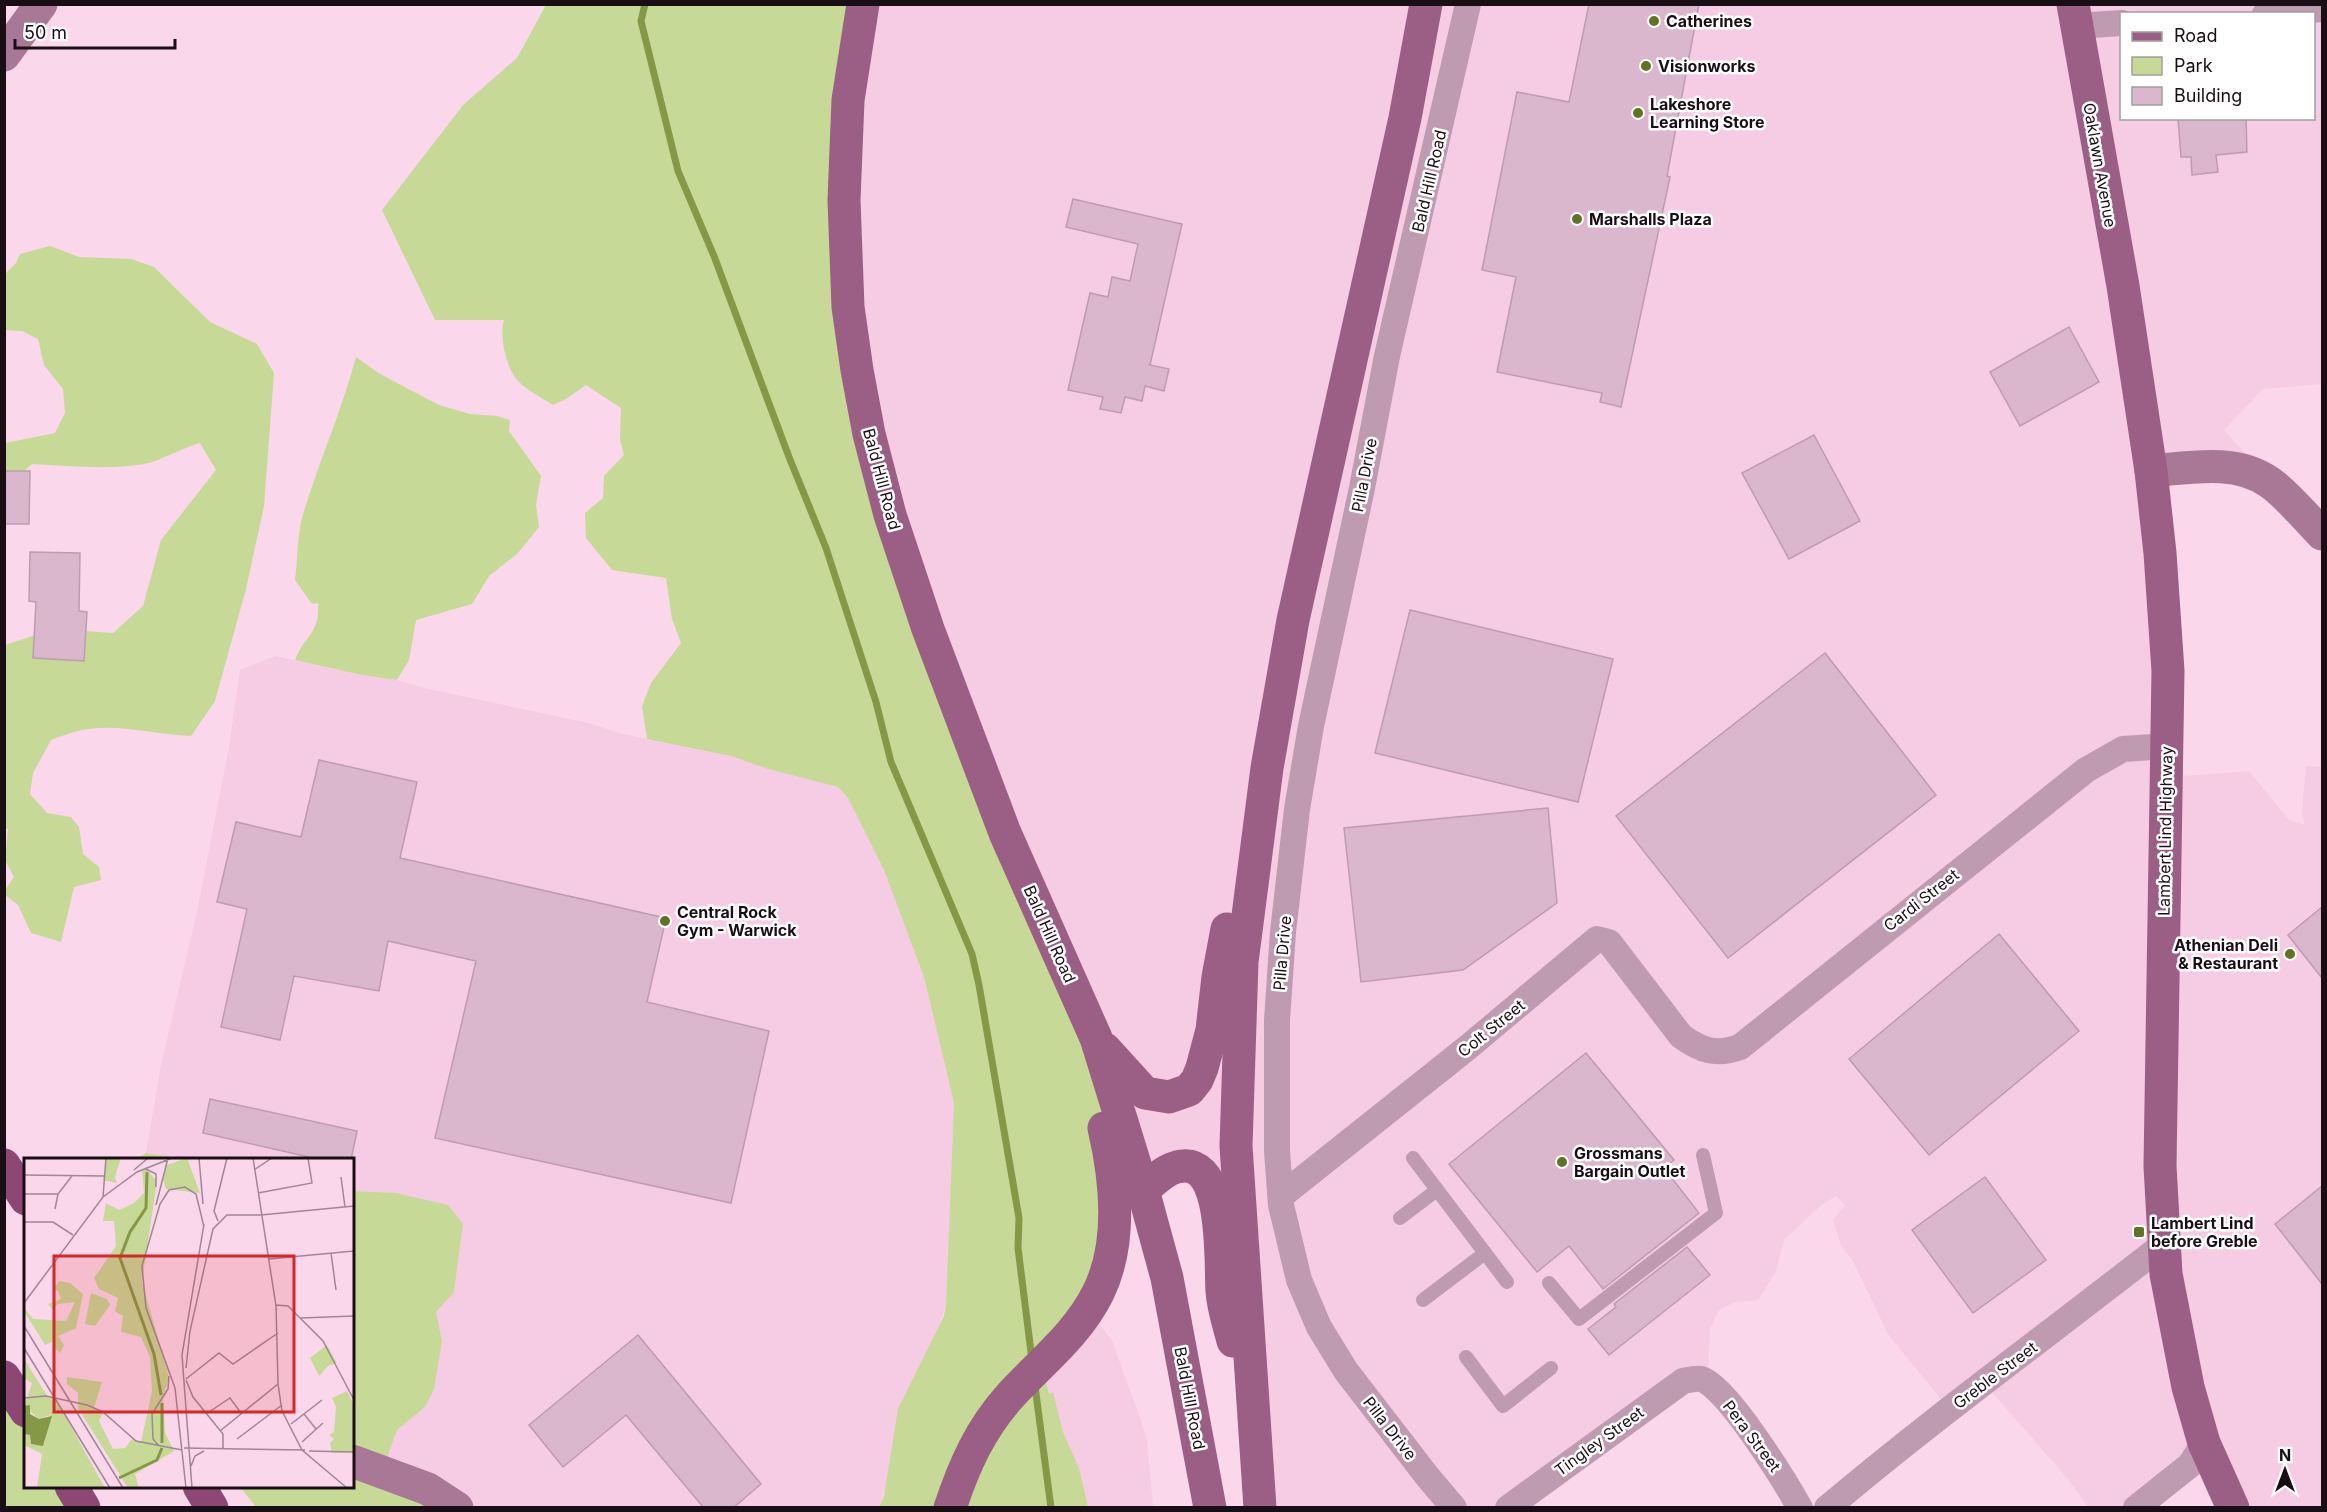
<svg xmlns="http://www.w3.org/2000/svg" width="2327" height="1512" viewBox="0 0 2327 1512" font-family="Inter,sans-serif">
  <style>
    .built { fill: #f6cbe4; fill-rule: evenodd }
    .green { fill: #c6d996 }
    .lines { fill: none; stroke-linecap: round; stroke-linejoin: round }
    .stream { stroke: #849846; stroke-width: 7 }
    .building { fill: #dab7cc; stroke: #be9cb0; stroke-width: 1.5 }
    .lane { stroke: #be9bb0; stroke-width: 14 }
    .street { stroke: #be9bb0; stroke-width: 26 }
    .secondary { stroke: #aa7897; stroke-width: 33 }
    .primary { stroke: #9b5e84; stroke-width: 33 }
    .highway { stroke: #8d4775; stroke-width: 33 }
    .poi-dot { fill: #617321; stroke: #fff; stroke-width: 2 }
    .labels { text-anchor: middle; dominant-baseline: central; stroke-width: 5; stroke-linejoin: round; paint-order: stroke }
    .poi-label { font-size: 16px; font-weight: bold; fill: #1a0e15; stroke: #fff; text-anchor: start }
    .street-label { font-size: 16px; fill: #1a0e15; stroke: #fff }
    .inset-river { fill: none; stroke: #849846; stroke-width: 3 }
    .inset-road { fill: none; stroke: #a18795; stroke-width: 1.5 }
    .view { fill: #d62828; fill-opacity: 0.15; stroke: #d62828; stroke-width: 3 }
    .inset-edge { fill: none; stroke: #1a0e15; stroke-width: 3 }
  </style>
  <rect width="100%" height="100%" fill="#fbd7eb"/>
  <g class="built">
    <path d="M863 5H2322V384L2263 389 2224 430 2262 472 2162 471 2170 777 2249 771 2289 820 2305 825 2302 812 2306 766 2322 767V1507H2215L2207 1450 2137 1507H2088L2069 1480 1989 1389 1947 1407 1888 1334 1852 1259 1841 1246 1833 1220 1845 1205 1836 1196 1820 1206 1784 1240 1776 1271 1758 1300 1735 1302 1719 1310 1710 1329 1708 1376 1510 1507H1261L1200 1175 1150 1196 906 573 850 294ZM2122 14H2314V118H2122Z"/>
    <polygon points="275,656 362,675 397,680 424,688 588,723 623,734 731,756 768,769 838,787 848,798 884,869 924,977 954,1103 946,1305 879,1507 447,1507 382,1471 397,1430 425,1407 442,1341 436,1312 454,1292 463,1224 396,1193 353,1191 352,1160 182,1160 146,1153 161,1065 197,912 229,747 240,670"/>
    <polygon points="1095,1318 1112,1341 1139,1415 1147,1440 1153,1507 1088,1507 1079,1468 1054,1412 1041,1368"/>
  </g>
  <g class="green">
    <path d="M546 5H863L850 83 872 450 1078 995 1115 1171 1111 1253 1044 1374 1049 1394 1053 1392 1063 1432 1079 1468 1088 1507H879L884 1496 898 1409 944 1316 946 1305 954 1103 924 977 884 870 848 798 838 787 768 769 731 756 647 739 642 706 651 683 681 643 672 619 666 578 612 570 586 538 585 513 603 498 604 476 624 455 620 440 621 408 586 385 566 399 553 405C541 397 526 390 517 380 506 367 499 335 504 320H435L382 210 464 104 517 58Z"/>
    <path d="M50 246 79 257 131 259 154 267 210 322 257 344 274 373 264 506 246 589 215 701 191 736C154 735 115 722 78 731 69 733 59 737 51 740L33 773 30 794 47 813 71 817 79 827 83 854 99 867 101 880 74 887 61 942 31 933 18 905 5 895V890L14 877 5 860 8 829 4 828 5 645 54 629 113 633 143 606 161 540 216 470 200 443C182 448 160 461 144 464 107 470 69 466 32 464L5 488V443L55 433 65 413 63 389 44 365 38 339 22 331 5 330V274L16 263 20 254Z"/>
    <path d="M356 357 380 374 439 405 470 414 497 416 510 420 509 431 541 476 536 505 539 527 518 553 489 576 472 604 416 620 409 660 397 680 362 675 295 660C305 634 320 635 318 603L312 604 295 580C298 558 297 532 304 511 320 459 342 410 356 357Z"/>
    <polygon points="146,1153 182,1159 137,1159"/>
    <polygon points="353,1191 396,1193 448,1205 463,1224 454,1292 436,1312 442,1341 434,1389 425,1407 397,1430 382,1472 447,1507 256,1507 240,1487 352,1486"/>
    <polygon points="4,1378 25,1411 26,1486 70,1487 81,1507 5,1507"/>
  </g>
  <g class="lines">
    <g class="stream">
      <polyline points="645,4 641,21 678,171 714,256 789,457 826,548 876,702 891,762 972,954 979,985 1019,1218 1018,1248 1032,1360"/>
      <polyline points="1035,1386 1051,1508"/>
    </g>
  </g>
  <g class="building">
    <polygon points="1589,4 1699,4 1667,176 1670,177 1621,407 1600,402 1602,393 1497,372 1516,277 1482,270 1517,92 1569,102"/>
    <polygon points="2178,118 2246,118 2247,152 2216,155 2218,172 2192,175 2191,157 2181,157"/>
    <polygon points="1073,199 1182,224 1150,365 1169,369 1164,391 1145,386 1142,401 1125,397 1121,413 1100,409 1103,397 1068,390 1090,293 1108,297 1112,277 1130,281 1138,244 1066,227"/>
    <polygon points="2069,327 2099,382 2020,426 1990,372"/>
    <polygon points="1814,435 1860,521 1789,559 1742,473"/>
    <polygon points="4,471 30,471 29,524 4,524"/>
    <polygon points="30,552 80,553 79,611 87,612 84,661 33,658 36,602 29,601"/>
    <polygon points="1410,610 1613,659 1578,802 1375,753"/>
    <polygon points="1825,653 1936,795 1728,958 1616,816"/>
    <polygon points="319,760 417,782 400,858 666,918 647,1002 769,1031 731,1203 435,1138 476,961 388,941 379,991 294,976 280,1040 221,1027 247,909 217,902 236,822 301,837"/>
    <polygon points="1548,808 1557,903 1463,970 1361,982 1344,828"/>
    <polygon points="2322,907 2322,978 2288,935"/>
    <polygon points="1999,934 2079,1031 1929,1155 1849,1059"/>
    <polygon points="1586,1053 1674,1160 1664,1168 1699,1213 1603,1289 1569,1246 1537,1272 1449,1164"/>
    <polygon points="210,1099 357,1131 351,1160 322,1160 203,1133"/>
    <polygon points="1985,1177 2046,1260 1973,1313 1912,1230"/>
    <polygon points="2322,1186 2322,1284 2275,1224"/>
    <polygon points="1687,1247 1710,1275 1609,1355 1588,1329 1616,1307 1614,1304"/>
    <polygon points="638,1335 761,1484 733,1508 704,1508 626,1415 563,1467 529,1425"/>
  </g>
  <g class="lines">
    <g class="lane">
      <polyline points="1413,1158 1507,1282"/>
      <polyline points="1400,1218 1437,1190"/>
      <polyline points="1549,1283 1579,1319 1716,1213 1703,1155"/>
      <polyline points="1423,1300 1485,1253"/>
      <polyline points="1466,1357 1503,1406 1551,1368"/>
    </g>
    <g class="street">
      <polyline points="2265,14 2322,9"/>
      <polyline points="2076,26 2122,23"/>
      <path d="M1281 1196 1467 1048 1597 939 1609 942 1681 1036C1700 1050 1716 1056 1740 1047L2086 770 2123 749 2168 746"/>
      <polyline points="1454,1508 1427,1476 1346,1371 1319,1327 1299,1280 1281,1205 1277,1151 1277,1020 1283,932 1297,809 1311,726 1362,488 1387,356 1468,4"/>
      <path d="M1508 1508 1683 1381C1688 1380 1696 1378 1701 1379 1726 1385 1786 1483 1800 1508"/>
      <path d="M1827 1508C1936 1416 2052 1332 2164 1244"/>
      <polyline points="2136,1508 2190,1465 2204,1443"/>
    </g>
    <g class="secondary">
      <polyline points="4,55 41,4"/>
      <path d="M2151 471C2189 468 2235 458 2269 482 2285 492 2308 520 2322 534"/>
      <polyline points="352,1461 428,1489 457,1508"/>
    </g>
    <g class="primary">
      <polyline points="863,4 848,100 844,200 848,307 857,370 869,434 890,515 928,629 1005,833 1096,1038 1143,1190 1167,1278 1210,1508"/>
      <polyline points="2073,4 2123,286 2151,471 2160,553 2168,671 2160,1166 2166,1274 2188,1387 2204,1443 2233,1508"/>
      <polyline points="1105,1049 1145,1093 1169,1097 1189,1090 1197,1080 1202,1068 1212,1030 1218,977 1227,929"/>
      <path d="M1143 1190C1153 1182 1164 1170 1177 1167 1227 1153 1220 1264 1222 1291 1223 1308 1229 1325 1233 1341"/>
      <path d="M950 1508C964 1466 980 1429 1010 1396 1041 1362 1077 1335 1098 1293 1123 1243 1116 1180 1104 1128"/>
      <polyline points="1260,1508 1236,1146 1242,962 1267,768 1293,620 1405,118 1426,4"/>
    </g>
    <g class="highway">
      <polyline points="4,1165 26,1199"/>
      <polyline points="4,1377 26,1411"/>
      <polyline points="71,1486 84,1508"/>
      <polyline points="199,1486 212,1508"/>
    </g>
  </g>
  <g class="poi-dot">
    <circle cx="1654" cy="21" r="6"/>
    <circle cx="1646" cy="66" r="6"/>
    <circle cx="1638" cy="113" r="6"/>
    <circle cx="1577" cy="219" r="6"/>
    <circle cx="665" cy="921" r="6"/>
    <circle cx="2290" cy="954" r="6"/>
    <circle cx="1562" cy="1162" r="6"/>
    <rect x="2133" y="1226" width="12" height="12" rx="3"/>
  </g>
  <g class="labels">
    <g class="poi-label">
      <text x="1666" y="21">Catherines</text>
      <text x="1658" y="66">Visionworks</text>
      <text x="1650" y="104">Lakeshore<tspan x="1650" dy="18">Learning Store</tspan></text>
      <text x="1589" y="219">Marshalls Plaza</text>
      <text x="677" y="912">Central Rock<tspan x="677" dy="18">Gym - Warwick</tspan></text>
      <text x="2278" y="945" text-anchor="end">Athenian Deli<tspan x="2278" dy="18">&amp; Restaurant</tspan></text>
      <text x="1574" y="1153">Grossmans<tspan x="1574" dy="18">Bargain Outlet</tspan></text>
      <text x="2151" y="1223">Lambert Lind<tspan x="2151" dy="18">before Greble</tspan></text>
    </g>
    <g class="street-label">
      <text transform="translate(2100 165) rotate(80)">Oaklawn Avenue</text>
      <text transform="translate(1429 181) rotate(-77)">Bald Hill Road</text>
      <text transform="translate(1364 475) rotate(-79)">Pilla Drive</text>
      <text transform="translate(882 479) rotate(75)">Bald Hill Road</text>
      <text transform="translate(2165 831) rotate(-89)">Lambert Lind Highway</text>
      <text transform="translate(1921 900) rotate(-38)">Cardi Street</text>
      <text transform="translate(1050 934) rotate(66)">Bald Hill Road</text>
      <text transform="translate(1282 953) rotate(-85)">Pilla Drive</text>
      <text transform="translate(1491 1028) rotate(-39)">Colt Street</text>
      <text transform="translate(1995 1375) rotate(-37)">Greble Street</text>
      <text transform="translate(1190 1398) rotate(79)">Bald Hill Road</text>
      <text transform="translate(1390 1428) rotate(52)">Pilla Drive</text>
      <text transform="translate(1752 1436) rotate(53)">Pera Street</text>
      <text transform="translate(1599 1441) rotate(-36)">Tingley Street</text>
    </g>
  </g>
  <g transform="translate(24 1158)">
    <rect width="330" height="330" fill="#fbd7eb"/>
    <path d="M82 0H97L91 19 93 25 79 22ZM163 0 176 35 142 31 139 21 143 7ZM121 10 133 23 118 124 145 219 139 241 141 275 150 293 111 316 115 330H104L54 250V235L43 226V219L78 224 70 250 79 255 75 263 89 291 101 290 108 281 117 284 128 233 126 199 117 179 97 174 99 158 91 153 94 140 75 131 70 120 92 88 90 63H79L82 45 95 52 110 45 120 35 118 12ZM35 123 46 125 59 136 52 170 34 178 40 187 36 195 30 190 31 183 21 187 0 153V150L9 161 42 163 51 144 34 146 28 151 24 146 37 141 34 133 28 132ZM67 135 83 141 86 147 71 168 61 166ZM303 187 313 205 304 208 295 218 286 200ZM0 201 24 239 31 240 81 330H13L18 296 2 288 0 276 6 277 7 286 20 287 26 257 15 261 0 248 8 225 0 220ZM323 233 330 247V294L308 295 306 285 310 281 305 277 310 274 312 249 308 240Z" fill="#c6d996"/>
    <path d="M6 247V256L15 261 28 258 19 288 7 286 6 277 0 276V248Z" fill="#849846"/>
    <path class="inset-river" d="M123 14 122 50 106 74 96 100 130 196 137 237M138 245V285M95 320 133 302 138 290"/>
    <path class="inset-road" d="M175 0 179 46M229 0 252 148 254 226 258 253 278 292 323 330M122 11 132 16V29M110 12 124 0M230 12 248 0M0 17 80 18M317 19 321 49M234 35 288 25 284 0M0 36H34M79 39 82 0M132 47 144 0M31 51 34 36 48 18M237 57 330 48M194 63 190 53 203 0M0 64H29L49 77M307 95 312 132M245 101 330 93M0 145 79 39 113 14 148 0M252 147 264 148 299 183 330 242M277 160 330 158M0 168 99 330M0 190 86 330M162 210 166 173 189 71 203 57H237M162 221 195 195 209 206 254 175M162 222 169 239 199 276V290M0 240 22 238 63 247 79 254 112 283 158 292M182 256 206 240 217 255M280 256 292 271M267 266 298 242M196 273 254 226M213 281 258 247M278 284 299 265M135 288 129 281 128 256 144 231 145 218M160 290 281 292M285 293 330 294M167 308 171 298 180 293M162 330 151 230 122 150 118 108 136 46 145 32 161 29 172 36 180 69M168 330 158 197 180 66"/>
    <path class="view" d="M30 98H270V254H30Z"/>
    <rect width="330" height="330" class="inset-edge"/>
  </g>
  <rect width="2327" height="1512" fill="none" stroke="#1a0e15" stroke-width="12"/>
  <rect x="2120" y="12" width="195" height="108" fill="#ffffff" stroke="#a39fa1" stroke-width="1.5"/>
  <rect x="2132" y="32" width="30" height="9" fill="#9b5e84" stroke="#a39fa1" stroke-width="1.5"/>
  <text x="2174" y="42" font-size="18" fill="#1a0e15">Road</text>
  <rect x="2132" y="57" width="30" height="18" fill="#c6d996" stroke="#a39fa1" stroke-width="1.5"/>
  <text x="2174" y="72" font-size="18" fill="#1a0e15">Park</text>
  <rect x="2132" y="87" width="30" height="18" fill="#dab7cc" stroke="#a39fa1" stroke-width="1.5"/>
  <text x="2174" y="102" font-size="18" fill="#1a0e15">Building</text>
  <g transform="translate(2285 1470)" stroke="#ffffff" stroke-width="4.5" paint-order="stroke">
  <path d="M0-4.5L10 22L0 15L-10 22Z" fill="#1a0e15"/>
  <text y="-9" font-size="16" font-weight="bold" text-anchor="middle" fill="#1a0e15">N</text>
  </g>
  <path d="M15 39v9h160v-9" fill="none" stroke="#1a0e15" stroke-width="3"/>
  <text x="24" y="39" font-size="18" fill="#1a0e15" stroke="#ffffff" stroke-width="4.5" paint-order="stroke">50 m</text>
</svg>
